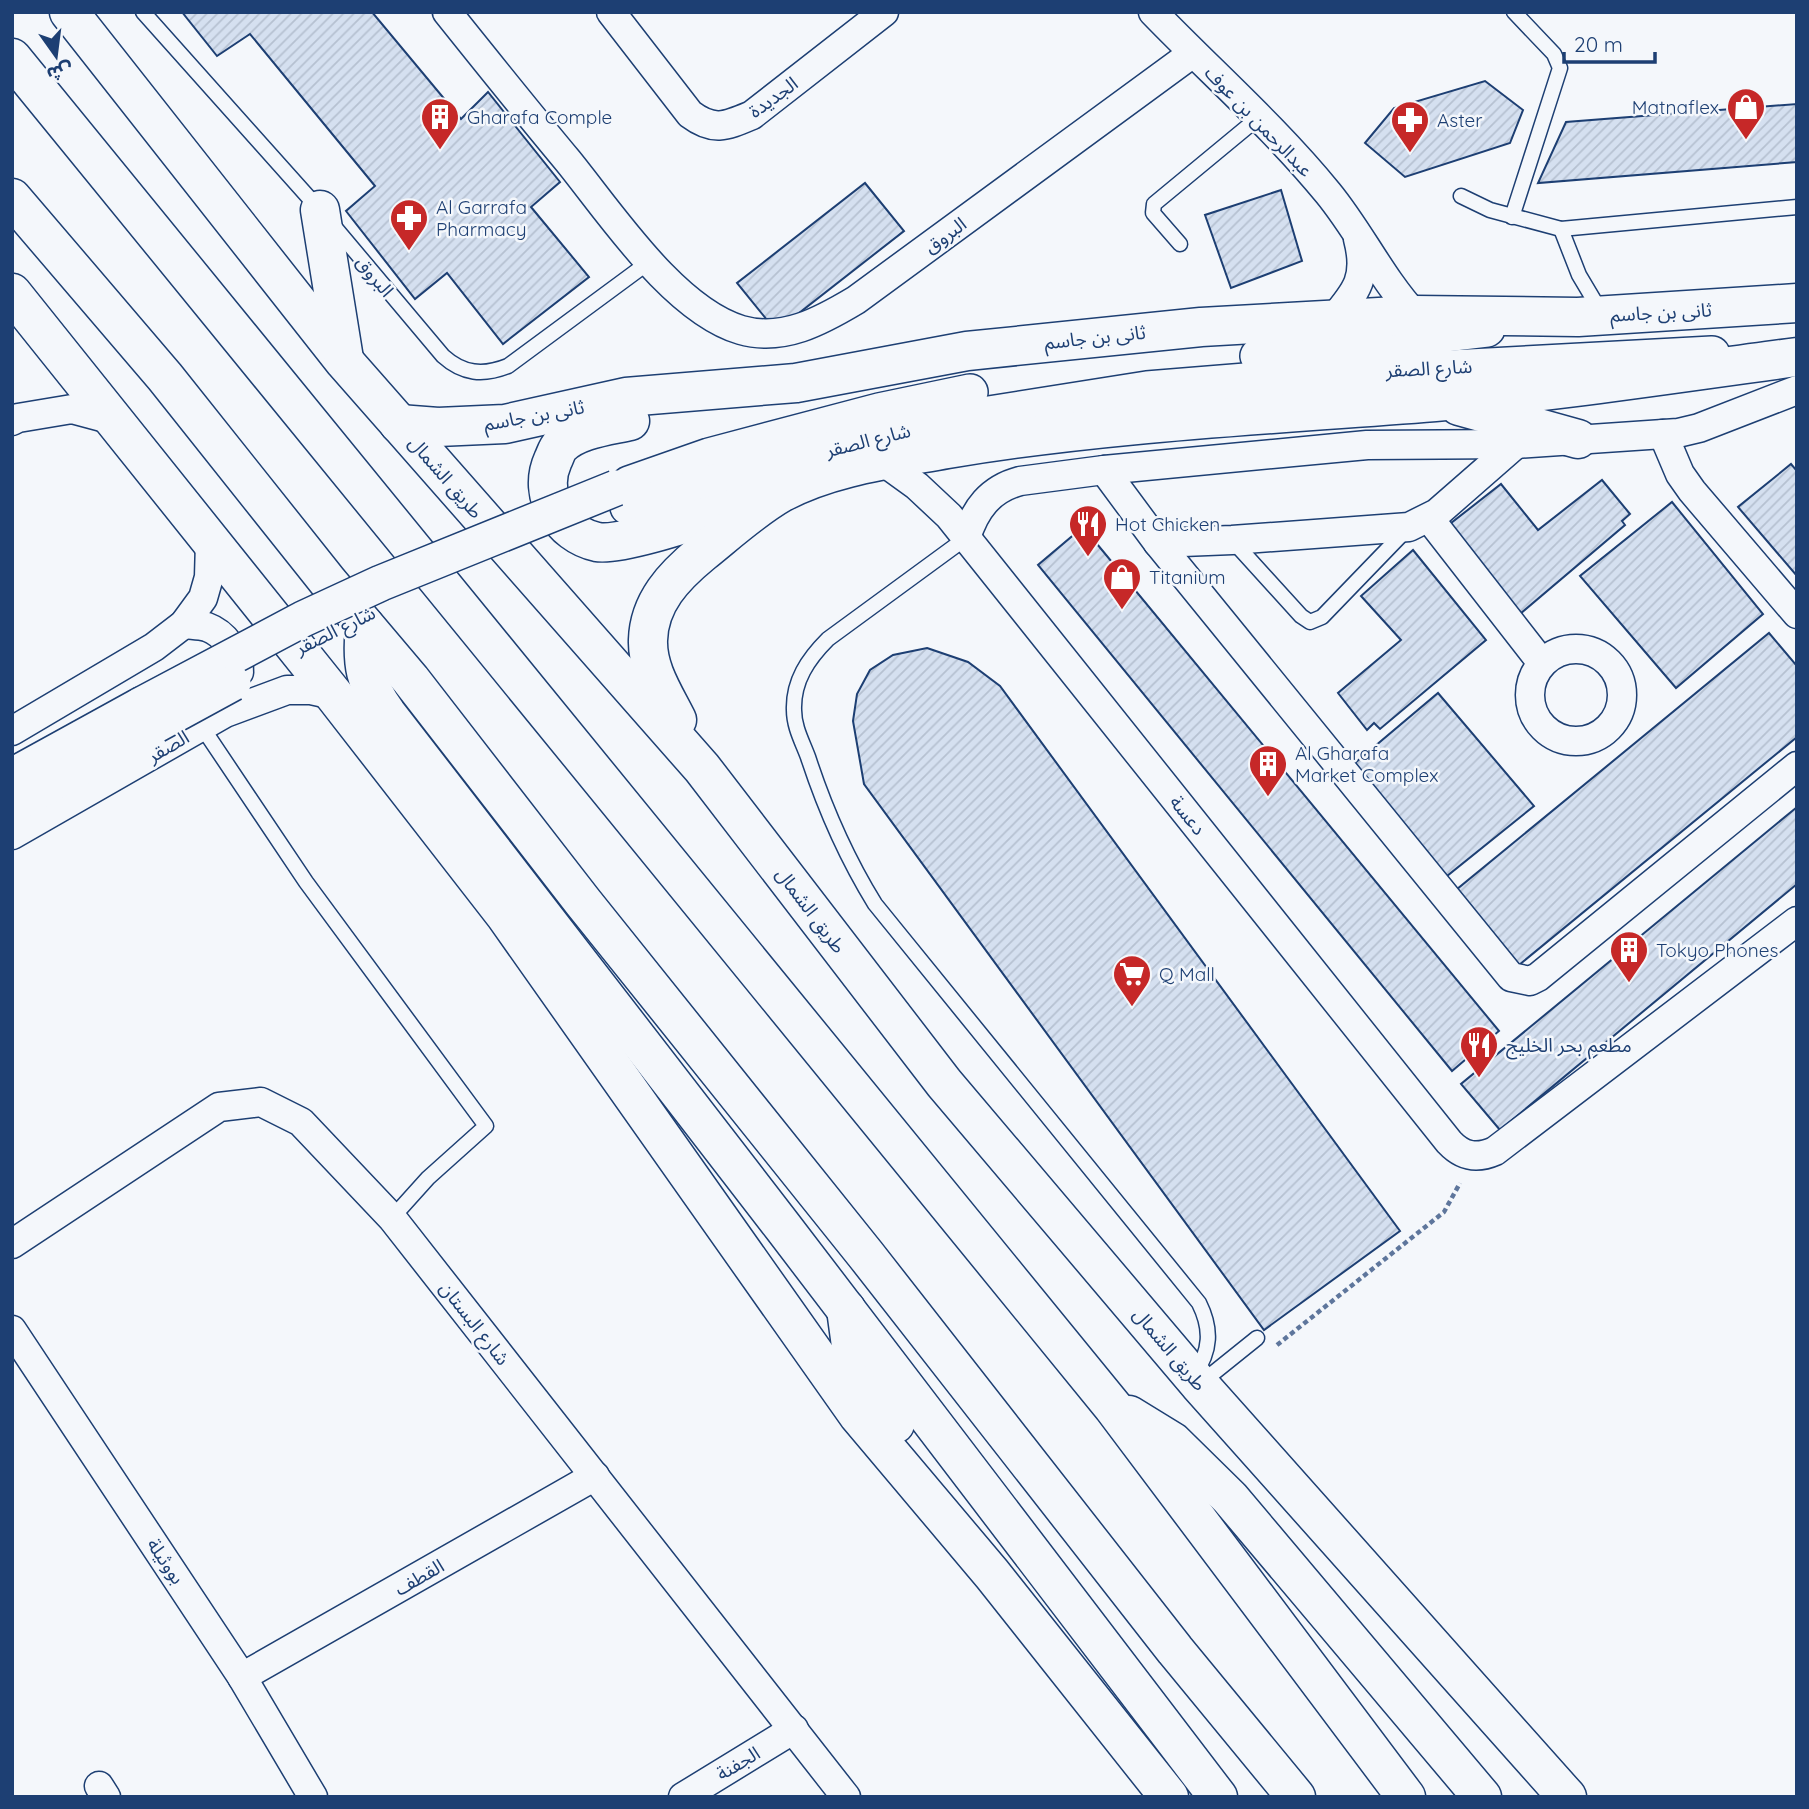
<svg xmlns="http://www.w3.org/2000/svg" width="1809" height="1809" viewBox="0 0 1809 1809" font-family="Quicksand,'Noto Sans Arabic',sans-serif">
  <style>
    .building { fill: url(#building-hatch); stroke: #1d3f73; stroke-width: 2 }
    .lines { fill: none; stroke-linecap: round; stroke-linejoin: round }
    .service-casing { stroke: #1d3f73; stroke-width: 17 }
    .minor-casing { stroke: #1d3f73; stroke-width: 31 }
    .tertiary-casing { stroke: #1d3f73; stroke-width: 38 }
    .secondary-casing { stroke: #1d3f73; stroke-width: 41 }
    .motorway-casing { stroke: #1d3f73; stroke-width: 41 }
    .path { stroke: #5e769c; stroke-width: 4.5; stroke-dasharray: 5 3.5; stroke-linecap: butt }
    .service { stroke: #f4f7fb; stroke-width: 14 }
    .minor { stroke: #f4f7fb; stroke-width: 28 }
    .tertiary { stroke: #f4f7fb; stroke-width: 35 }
    .secondary { stroke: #f4f7fb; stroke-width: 38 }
    .motorway { stroke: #f4f7fb; stroke-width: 38 }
    .tertiary-bridge-casing { stroke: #1d3f73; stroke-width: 38; stroke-linecap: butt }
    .tertiary-bridge { stroke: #f4f7fb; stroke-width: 35 }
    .labels { text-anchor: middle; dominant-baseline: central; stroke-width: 5; stroke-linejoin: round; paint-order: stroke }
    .street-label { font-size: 19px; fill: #1d3f73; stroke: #f4f7fb }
    .poi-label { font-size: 19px; fill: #1d3f73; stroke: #f4f7fb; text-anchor: start }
  </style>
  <defs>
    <pattern id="building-hatch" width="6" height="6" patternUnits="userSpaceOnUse" patternTransform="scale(1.75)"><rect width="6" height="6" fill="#d5e0f0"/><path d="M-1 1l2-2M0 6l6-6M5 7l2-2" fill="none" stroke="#b6c1d1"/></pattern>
  </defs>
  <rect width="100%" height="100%" fill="#f4f7fb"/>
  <g class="building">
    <polygon points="182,12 372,12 461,119 488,92 560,182 531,207 589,277 503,344 447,273 415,299 346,211 375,186 250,34 217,56"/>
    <polygon points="1485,81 1523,110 1510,143 1405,177 1365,143 1394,108"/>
    <polygon points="1797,104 1797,162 1538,183 1566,122"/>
    <polygon points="865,183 904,231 776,331 737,283"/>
    <polygon points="1281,190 1302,261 1231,288 1205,215"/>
    <polygon points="1791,464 1797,471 1797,576 1738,507"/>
    <polygon points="1602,480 1630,514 1622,521 1625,525 1520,614 1446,527 1501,484 1538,530"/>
    <polygon points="1672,502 1763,614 1676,688 1580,576"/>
    <polygon points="1083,527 1499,1031 1452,1071 1038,565"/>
    <polygon points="1413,550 1486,640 1380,729 1374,723 1367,730 1338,693 1401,640 1361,596"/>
    <polygon points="1769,633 1797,666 1797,737 1519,965 1456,890"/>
    <polygon points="927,648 968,662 1000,686 1400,1231 1264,1330 864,784 853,721 857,694 870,670 893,655"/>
    <polygon points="1438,693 1534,806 1442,880 1349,768"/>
    <polygon points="1797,807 1797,884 1500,1130 1461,1084"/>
  </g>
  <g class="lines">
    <defs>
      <g id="service">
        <polyline points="143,12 319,209"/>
        <polyline points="1461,196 1490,210 1561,229 1797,207"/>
        <polyline points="1512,217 1560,68 1554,54 1514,12"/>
        <path d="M332 224 443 356C463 374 483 376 508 366L649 262"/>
        <polyline points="1561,229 1579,275 1601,312"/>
        <polyline points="1180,244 1153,213 1154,204 1258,118"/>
        <path d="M966 538 828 639C808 659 793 681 794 710 794 727 802 741 808 757 825 809 846 857 875 904L1199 1303C1212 1329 1211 1351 1194 1375"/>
        <polyline points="1232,540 1301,616 1310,622 1322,617 1408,528"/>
        <polyline points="202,727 306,882 486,1126 428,1178 392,1218"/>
        <polyline points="1201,1383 1257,1338"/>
      </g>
      <g id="minor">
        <path d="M447 12C487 62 527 112 568 161 611 214 674 310 741 330 783 342 821 321 856 300L1193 53"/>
        <path d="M611 12 690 114C714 132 726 126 752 115L884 12"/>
        <path d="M1153 12C1211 72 1275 128 1328 193 1360 232 1381 278 1415 315"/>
        <path d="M1333 319C1357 291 1368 277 1358 239"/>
        <polyline points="12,421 18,418 72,409 113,420"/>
        <polyline points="1663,434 1680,474 1692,491 1797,614"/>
        <path d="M881 460 917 486 949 516 1449 1142C1463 1157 1477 1159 1495 1151L1797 921"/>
        <polyline points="1104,470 1158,543 1511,977 1530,981 1538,977 1797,766"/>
        <polyline points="1429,518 1542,663"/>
        <path d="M966 538C975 509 990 489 1020 481L1104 470 1367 445 1516 444 1678 433 1699 428 1797 390"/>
        <polyline points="1158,543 1232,540 1409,527 1437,513 1516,444"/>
        <path d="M184 624C191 625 200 625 207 627 224 633 240 654 239 672"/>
        <circle cx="1576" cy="695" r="46"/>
        <polyline points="12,731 154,647 184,624 203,598 209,577 210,542"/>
        <polyline points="12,835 225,713 287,690 311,690 334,695"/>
        <polyline points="12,1244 219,1107 261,1102 301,1122 392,1218 846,1797"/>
        <polyline points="12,1330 242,1677 313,1797"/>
        <polyline points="242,1677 595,1476"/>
        <polyline points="99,1786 106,1797"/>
        <polyline points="683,1797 794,1729"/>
      </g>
      <g id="tertiary">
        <polyline points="1258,356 1487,329"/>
        <polyline points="629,484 709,456 879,411 970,392"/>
        <polyline points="628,507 805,456 951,420 1147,389 1318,375 1712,354"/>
        <polyline points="12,776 141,705"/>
        <polyline points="12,806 156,725"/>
      </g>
      <g id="secondary">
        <polyline points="69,12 344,361 702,768 944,1083 1199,1384 1567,1797"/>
        <polyline points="320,210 344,359"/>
        <polyline points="12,293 334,695 505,915 858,1415 992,1574 1169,1797"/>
        <polyline points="1459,406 1578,439"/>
        <path d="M630 421C608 426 577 429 560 446 557 449 555 456 553 460 537 495 561 534 597 542 623 547 722 511 753 502"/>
        <polyline points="399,424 438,427 505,424 626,397 796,383 967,351 1201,327 1415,315 1578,317 1797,303"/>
        <path d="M677 720C664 694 647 669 648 640 649 602 674 576 702 553 727 533 753 509 781 493 831 466 892 459 947 449 1108 422 1272 415 1435 402 1556 392 1677 373 1797 357"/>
        <polyline points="846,1309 851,1346 859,1367 895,1424"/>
      </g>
      <g id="motorway">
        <polyline points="12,58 1113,1407 1406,1797"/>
        <polyline points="12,198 165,377 329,583 411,680 583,902 866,1255 1175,1650 1296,1797"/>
        <path d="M365 626C361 664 365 684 387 714L783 1227 1218 1797"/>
        <polyline points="1129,1415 1173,1442 1230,1498 1482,1797"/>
      </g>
    </defs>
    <use href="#service" class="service-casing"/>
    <use href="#minor" class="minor-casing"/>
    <use href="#tertiary" class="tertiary-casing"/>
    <use href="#secondary" class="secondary-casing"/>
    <use href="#motorway" class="motorway-casing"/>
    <polyline class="path" points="1277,1345 1444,1212 1460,1183"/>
    <use href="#service" class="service"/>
    <use href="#minor" class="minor"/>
    <use href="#tertiary" class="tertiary"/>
    <use href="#secondary" class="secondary"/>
    <use href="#motorway" class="motorway"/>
    <defs>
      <g id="tertiary-bridge">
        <polyline points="141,705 303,619 381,583 616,488"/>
        <polyline points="156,725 233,683"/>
      </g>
    </defs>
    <use href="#tertiary-bridge" class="tertiary-bridge-casing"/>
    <use href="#tertiary-bridge" class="tertiary-bridge"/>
  </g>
  <defs>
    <symbol id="shop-pin" viewBox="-11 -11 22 30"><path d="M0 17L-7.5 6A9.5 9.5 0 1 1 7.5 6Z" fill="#c62828" stroke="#f4f7fb"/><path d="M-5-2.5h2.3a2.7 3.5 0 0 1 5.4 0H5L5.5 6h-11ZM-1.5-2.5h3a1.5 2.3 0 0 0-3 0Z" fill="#fff"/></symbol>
    <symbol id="building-pin" viewBox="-11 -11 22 30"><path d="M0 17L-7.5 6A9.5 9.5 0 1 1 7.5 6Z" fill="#c62828" stroke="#f4f7fb"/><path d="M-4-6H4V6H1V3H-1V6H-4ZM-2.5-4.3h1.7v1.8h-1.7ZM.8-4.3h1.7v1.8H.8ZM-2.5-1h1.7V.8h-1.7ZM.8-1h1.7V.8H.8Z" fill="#fff"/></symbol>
    <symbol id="pharmacy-pin" viewBox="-11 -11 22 30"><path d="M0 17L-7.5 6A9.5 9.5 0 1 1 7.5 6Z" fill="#c62828" stroke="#f4f7fb"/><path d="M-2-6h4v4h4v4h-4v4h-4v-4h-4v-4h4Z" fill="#fff"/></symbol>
    <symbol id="restaurant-pin" viewBox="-11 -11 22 30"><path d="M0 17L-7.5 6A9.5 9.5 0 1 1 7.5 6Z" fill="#c62828" stroke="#f4f7fb"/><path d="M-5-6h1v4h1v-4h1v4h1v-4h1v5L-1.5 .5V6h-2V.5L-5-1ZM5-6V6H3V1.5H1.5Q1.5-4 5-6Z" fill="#fff"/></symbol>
    <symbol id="supermarket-pin" viewBox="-11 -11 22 30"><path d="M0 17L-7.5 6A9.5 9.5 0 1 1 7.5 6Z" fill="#c62828" stroke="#f4f7fb"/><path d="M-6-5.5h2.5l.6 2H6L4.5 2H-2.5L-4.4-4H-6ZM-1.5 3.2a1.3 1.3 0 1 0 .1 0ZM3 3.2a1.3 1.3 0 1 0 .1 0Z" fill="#fff"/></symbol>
  </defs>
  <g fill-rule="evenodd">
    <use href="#shop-pin" x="1724" y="85" width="44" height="60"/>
    <use href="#building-pin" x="418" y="95" width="44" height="60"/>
    <use href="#pharmacy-pin" x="1388" y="98" width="44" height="60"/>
    <use href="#pharmacy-pin" x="387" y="196" width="44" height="60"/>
    <use href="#restaurant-pin" x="1066" y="502" width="44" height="60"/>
    <use href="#shop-pin" x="1100" y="555" width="44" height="60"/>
    <use href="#building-pin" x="1246" y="742" width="44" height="60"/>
    <use href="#building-pin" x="1607" y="928" width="44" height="60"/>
    <use href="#supermarket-pin" x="1110" y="952" width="44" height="60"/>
    <use href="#restaurant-pin" x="1457" y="1023" width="44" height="60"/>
  </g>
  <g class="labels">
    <g class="street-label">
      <text transform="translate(773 97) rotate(-36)">الجديدة</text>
      <text transform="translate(1259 121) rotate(46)">عبدالرحمن بن عوف</text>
      <text transform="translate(945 235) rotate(-36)">البروق</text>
      <text transform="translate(375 276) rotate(50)">البروق</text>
      <text transform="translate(1661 312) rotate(-3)">ثانى بن جاسم</text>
      <text transform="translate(1095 337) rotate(-6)">ثانى بن جاسم</text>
      <text transform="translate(1429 368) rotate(-3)">شارع الصقر</text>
      <text transform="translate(534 415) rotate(-10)">ثانى بن جاسم</text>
      <text transform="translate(868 440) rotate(-14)">شارع الصقر</text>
      <text transform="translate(446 477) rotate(49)">طريق الشمال</text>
      <text transform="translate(335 630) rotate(-26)">شارع الصقر</text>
      <text transform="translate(168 746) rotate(-30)">الصقر</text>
      <text transform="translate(1188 815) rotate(51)">دعسة</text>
      <text transform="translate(811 910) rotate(53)">طريق الشمال</text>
      <text transform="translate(475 1323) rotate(52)">شارع البستان</text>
      <text transform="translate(1170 1349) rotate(50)">طريق الشمال</text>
      <text transform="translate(166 1561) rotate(56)">بووثيلة</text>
      <text transform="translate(419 1577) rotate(-30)">القطف</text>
      <text transform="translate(738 1763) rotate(-31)">الجفنة</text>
    </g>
    <g class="poi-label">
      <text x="1719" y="107" text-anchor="end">Matnaflex</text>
      <text x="467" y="117">Gharafa Comple</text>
      <text x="1437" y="120">Aster</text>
      <text x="436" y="207">Al Garrafa<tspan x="436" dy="22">Pharmacy</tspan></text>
      <text x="1115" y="524">Hot Chicken</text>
      <text x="1149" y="577">Titanium</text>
      <text x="1295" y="753">Al Gharafa<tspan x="1295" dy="22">Market Complex</tspan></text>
      <text x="1656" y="950">Tokyo Phones</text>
      <text x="1159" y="974">Q Mall</text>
      <text x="1506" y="1045">مطعم بحر الخليج</text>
    </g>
  </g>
  <rect width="1809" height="1809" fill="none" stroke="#1d3f73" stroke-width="28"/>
  <g transform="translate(56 56) rotate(166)" stroke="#f4f7fb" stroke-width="5" paint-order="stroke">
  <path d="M0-5L12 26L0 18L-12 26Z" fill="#1d3f73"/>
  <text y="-10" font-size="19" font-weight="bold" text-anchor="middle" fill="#1d3f73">ش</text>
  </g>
  <path d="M1564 52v10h91v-10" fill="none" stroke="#1d3f73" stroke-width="3.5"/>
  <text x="1574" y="52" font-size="21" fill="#1d3f73" stroke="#f4f7fb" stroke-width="5" paint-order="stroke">20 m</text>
</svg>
